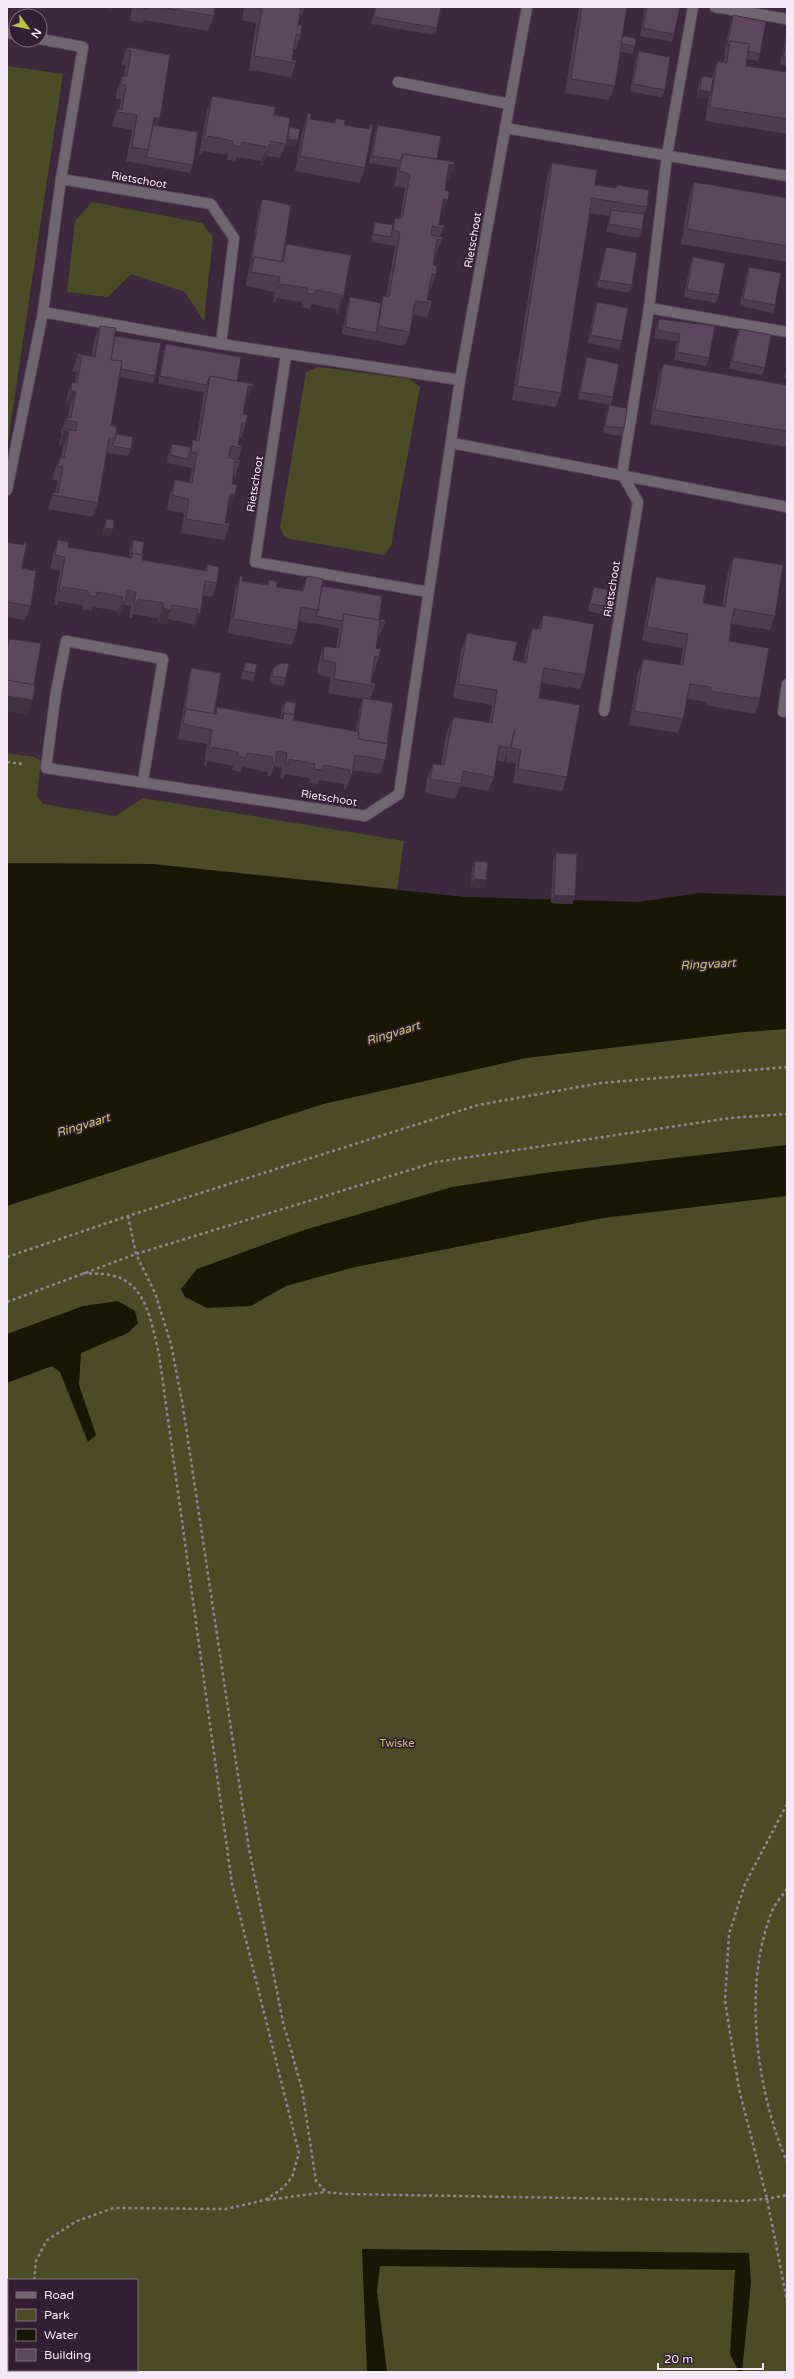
<svg xmlns="http://www.w3.org/2000/svg" width="794" height="2379" viewBox="0 0 794 2379" font-family="'Varela Round',sans-serif">
  <style>
    .green { fill: #4b4c26; fill-rule: evenodd }
    .water { fill: #171703 }
    .lines { fill: none; stroke-linecap: round; stroke-linejoin: round }
    .minor-casing { stroke: #5a475b; stroke-width: 12 }
    .path { stroke: #958496; stroke-width: 2.5; stroke-dasharray: 3 3; stroke-linecap: butt }
    .minor { stroke: #706570; stroke-width: 10 }
    .wall { fill: #503c51 }
    .shaded-wall { fill: #413142 }
    .building { fill: #5d465e; stroke: #413142 }
    .labels { text-anchor: middle; dominant-baseline: central; stroke-width: 3.5; stroke-linejoin: round; paint-order: stroke }
    .street-label { font-size: 11px; fill: #f5e7f5; stroke: #331e34 }
    .park-label { font-size: 11px; fill: #c4c565; stroke: #331e34 }
    .water-label { font-size: 12px; font-style: italic; fill: #c6c767; stroke: #331e34 }
  </style>
  <rect width="100%" height="100%" fill="#3d283e"/>
  <g class="green">
    <polygon points="7,66 63,74 7,448"/>
    <polygon points="92,202 202,223 213,237 204,321 185,292 131,274 108,297 67,292 75,221"/>
    <polygon points="318,367 410,379 420,387 391,546 383,555 285,538 280,528 306,372"/>
    <polygon points="7,753 34,757 41,761 37,796 43,804 115,816 143,798 404,841 397,889 152,864 7,863"/>
    <path d="M787 1004V2372H7V1196L122 1168 323 1104 525 1058 607 1048ZM9 2280H137V2370H9Z"/>
  </g>
  <g class="water">
    <polygon points="7,863 152,864 465,897 638,902 700,893 787,896 787,1029 745,1032 526,1058 323,1104 7,1206"/>
    <polygon points="787,1145 787,1196 603,1218 355,1267 286,1286 251,1306 207,1308 185,1297 181,1289 197,1269 301,1231 452,1187 552,1172"/>
    <polygon points="118,1301 135,1311 138,1323 128,1333 81,1353 79,1385 96,1435 88,1442 60,1372 52,1366 7,1383 7,1334 83,1306"/>
    <polygon points="362,2249 749,2253 751,2283 742,2372 739,2372 730,2354 735,2270 380,2266 377,2291 387,2372 367,2372"/>
  </g>
  <g class="lines">
    <defs>
      <g id="minor">
        <polyline points="715,7 787,19"/>
        <polyline points="7,33 16,34"/>
        <polyline points="398,82 509,104"/>
        <polyline points="505,128 787,176"/>
        <polyline points="649,308 787,332"/>
        <polyline points="43,312 221,344 234,238 211,204 61,179"/>
        <polyline points="221,344 460,380"/>
        <polyline points="286,355 255,562 428,592"/>
        <polyline points="452,443 787,507"/>
        <polyline points="7,490 43,312 61,179 83,47 40,39"/>
        <polyline points="604,711 638,502 622,474 649,308 667,155 693,7"/>
        <polyline points="783,712 787,684"/>
        <polyline points="143,781 163,659 66,641 56,692 46,768 365,816 399,794 460,380 527,7"/>
      </g>
    </defs>
    <use href="#minor" class="minor-casing"/>
    <g class="path">
      <polyline points="7,762 22,764"/>
      <polyline points="128,1216 136,1254 155,1293 171,1344 183,1407 249,1849 283,2022 302,2089 316,2181 326,2192 346,2194 739,2201 767,2199 787,2195"/>
      <polyline points="7,1257 128,1216 478,1105 601,1083 787,1067"/>
      <polyline points="7,1302 136,1254 436,1162 730,1118 787,1114"/>
      <polyline points="787,1804 745,1884 729,1934 725,2001 739,2089 767,2199 787,2300"/>
      <path d="M787 1889C783 1895 776 1902 773 1909 742 1983 756 2090 787 2162"/>
      <polyline points="267,2200 326,2192"/>
      <path d="M34 2280 36 2261 47 2240 77 2221 114 2208 226 2209 265 2200 283 2188 292 2177 299 2153 232 1884 159 1354C152 1326 147 1284 114 1276 104 1273 93 1274 83 1273"/>
      <polyline points="45,2370 45,2372"/>
    </g>
    <use href="#minor" class="minor"/>
  </g>
  <g class="wall">
    <polygon points="30,7 40,7 40,9"/>
    <polygon points="132,7 215,7 214,16 208,31 144,20 143,23 130,21"/>
    <polygon points="244,7 305,7 302,15 300,15 298,25 301,35 296,49 294,49 292,60 296,63 291,77 249,70 256,23 242,20"/>
    <polygon points="375,7 441,7 437,28 435,35 371,24"/>
    <polygon points="579,7 627,7 622,36 635,46 632,54 620,52 615,86 609,100 565,93"/>
    <polygon points="645,7 680,7 674,34 672,42 640,36"/>
    <polygon points="733,15 760,54 758,61 747,59 746,66 787,72 787,134 705,121 709,97 708,99 697,97 699,83 702,76 712,78 717,61 724,62 725,55 724,55 730,23"/>
    <polygon points="787,30 787,66 780,64"/>
    <polygon points="127,47 170,55 157,126 193,165 190,173 126,161 132,130 112,126 117,109 119,110 121,99 116,99 117,90 122,76 124,76 126,65 121,64 122,62"/>
    <polygon points="639,51 665,90 662,98 630,91 636,58"/>
    <polygon points="212,96 274,115 288,131 289,127 298,140 295,147 285,146 280,158 267,156 263,166 260,165 261,161 237,157 235,161 227,160 228,155 203,151 202,155 199,155 207,110"/>
    <polygon points="308,113 310,119 334,123 336,118 344,125 369,129 370,124 365,168 360,183 295,171 303,128"/>
    <polygon points="378,125 437,159 454,165 449,179 447,179 443,213 441,213 439,225 444,225 440,237 442,240 436,254 435,254 433,265 436,274 431,289 429,288 427,300 432,303 427,317 412,315 410,332 404,346 342,334 347,305 350,297 381,303 383,296 386,297 395,246 371,242 373,230 375,222 393,225 395,218 400,219 405,188 394,186 398,168 369,163 375,132"/>
    <polygon points="552,163 595,185 616,188 617,185 647,207 644,214 642,230 639,238 606,232 609,216 590,213 561,393 556,407 512,400 547,177"/>
    <polygon points="694,182 787,198 787,262 681,244 689,197"/>
    <polygon points="262,199 284,252 286,244 351,255 343,299 338,314 336,313 336,309 311,304 310,309 301,307 302,302 277,298 275,303 273,302 275,292 246,286 259,207"/>
    <polygon points="606,247 632,285 629,293 597,287 603,255"/>
    <polygon points="693,257 719,295 716,303 684,297 690,264"/>
    <polygon points="749,267 775,305 773,313 740,306 746,274"/>
    <polygon points="597,302 622,341 619,349 588,343 594,310"/>
    <polygon points="659,319 715,326 709,358 706,366 674,360 677,341 654,338 656,326"/>
    <polygon points="100,326 115,336 155,376 153,383 119,377 111,425 116,434 131,449 128,456 107,453 98,503 93,517 48,509 53,492 55,492 58,481 53,480 54,472 60,457 61,458 63,446 59,446 59,443 62,434 61,434 61,431 67,417 68,417 70,406 66,405 67,397 72,382 75,383 77,372 72,371 78,354 92,356 94,340"/>
    <polygon points="739,329 765,368 762,375 729,369 736,337"/>
    <polygon points="166,344 237,381 247,400 246,400 243,414 246,423 241,438 239,437 238,445 242,448 238,459 240,462 235,477 233,476 232,484 230,508 228,508 225,523 230,524 224,540 181,533 184,513 167,510 170,494 175,480 189,482 192,468 167,463 169,452 172,444 191,447 193,440 196,441 204,392 158,384 163,352"/>
    <polygon points="587,357 613,397 611,405 578,399 584,365"/>
    <polygon points="663,364 787,385 787,447 650,424 658,378"/>
    <polygon points="787,366 787,378 784,378"/>
    <polygon points="609,405 624,428 621,436 603,433 606,412"/>
    <polygon points="106,519 113,529 110,536 102,535 104,526"/>
    <polygon points="58,540 68,547 129,557 130,548 133,540 142,555 142,560 205,571 207,564 217,583 212,597 203,596 200,614 195,629 192,628 193,624 168,619 166,624 158,623 158,618 133,614 132,618 129,618 131,606 124,605 120,616 117,616 118,611 93,607 91,611 83,610 83,605 58,601 57,605 54,605 60,571 50,569 53,555"/>
    <polygon points="24,541 22,568 31,606 25,620 7,617 7,542 23,545"/>
    <polygon points="733,557 775,616 770,630 731,624 729,641 760,699 755,714 705,705 706,702 687,699 683,719 678,733 629,725 638,673 643,659 680,665 683,648 642,641 651,591 656,577 703,603 722,607 728,571"/>
    <polygon points="240,576 242,581 268,585 269,580 277,587 301,591 307,576 322,586 385,623 379,637 378,637 376,648 379,657 374,672 372,671 371,683 375,686 370,699 387,743 385,760 380,774 353,770 352,775 346,789 344,789 344,784 319,780 318,784 309,783 310,778 285,774 283,779 280,778 282,768 274,766 270,777 267,776 268,772 243,767 241,772 232,770 233,766 208,761 206,766 204,765 207,744 178,739 189,675 191,668 214,713 217,707 280,718 282,708 285,701 294,715 293,720 356,731 360,706 363,699 328,693 331,677 317,675 319,660 324,646 336,648 339,628 299,621 297,630 292,645 228,633 235,590"/>
    <polygon points="594,587 605,606 602,614 588,611 591,594"/>
    <polygon points="543,615 585,675 580,689 541,683 539,698 567,777 562,791 513,783 516,764 506,762 507,754 504,762 496,760 494,777 488,791 460,786 455,799 425,793 427,778 433,764 441,765 447,731 453,717 489,723 492,705 453,698 462,648 467,633 513,660 524,662 527,643 532,629 538,629"/>
    <polygon points="245,662 255,673 253,681 241,679 243,669"/>
    <polygon points="273,668 286,678 284,686 269,683 270,676"/>
    <polygon points="556,853 575,896 572,904 551,903 553,861"/>
    <polygon points="475,861 486,880 484,888 471,887 472,868"/>
  </g>
  <g class="shaded-wall">
    <polygon points="110,7 113,7 111,12 108,12"/>
    <polygon points="700,90 711,92 708,99 697,97"/>
    <polygon points="154,118 160,118 154,132 150,132"/>
    <polygon points="288,139 298,140 295,147 285,146"/>
    <polygon points="266,151 268,151 263,166 260,165"/>
    <polygon points="449,164 454,165 449,179 444,178"/>
    <polygon points="443,199 448,199 443,213 438,213"/>
    <polygon points="341,299 343,299 338,314 336,313"/>
    <polygon points="248,386 253,386 247,400 243,400"/>
    <polygon points="71,391 76,391 70,406 66,405"/>
    <polygon points="64,431 69,432 63,446 59,446"/>
    <polygon points="230,494 235,494 230,508 225,508"/>
    <polygon points="105,528 113,529 110,536 102,535"/>
    <polygon points="122,601 125,602 120,616 117,616"/>
    <polygon points="163,608 171,610 166,624 158,623"/>
    <polygon points="197,614 200,614 195,629 192,628"/>
    <polygon points="7,696 33,700 27,714 7,712"/>
    <polygon points="473,879 486,880 484,888 471,887"/>
    <polygon points="554,895 575,896 572,904 551,903"/>
  </g>
  <g class="building">
    <polygon points="135,7 149,7 148,9"/>
    <polygon points="159,7 215,7 214,16"/>
    <polygon points="253,7 301,7 298,25 302,26 301,35 296,34 292,60 297,60 296,63 254,56 262,9"/>
    <polygon points="376,7 441,7 437,28 374,17"/>
    <polygon points="582,7 627,7 615,86 571,79"/>
    <polygon points="647,7 680,7 674,34 643,28"/>
    <polygon points="733,15 766,22 760,54 748,51 749,44 730,41 728,47 727,47"/>
    <polygon points="787,35 787,58 783,57"/>
    <polygon points="622,36 636,38 635,46 621,44"/>
    <polygon points="730,41 749,44 746,66 787,72 787,119 710,107 717,61 727,63"/>
    <polygon points="127,47 170,55 160,118 154,118 148,150 132,147 137,115 117,112 117,109 122,110 126,85 121,84 122,76 127,76 131,51 127,50"/>
    <polygon points="639,51 670,57 665,90 633,84"/>
    <polygon points="702,76 713,78 711,92 700,90"/>
    <polygon points="212,96 276,107 274,115 290,118 286,144 270,141 268,151 266,151 266,147 242,142 241,147 232,145 233,141 208,136 207,141 204,141"/>
    <polygon points="308,113 311,114 310,119 335,123 336,118 345,120 344,125 369,129 370,124 373,125 365,168 300,156"/>
    <polygon points="153,125 198,132 193,165 146,157 148,150"/>
    <polygon points="378,125 441,136 437,159 403,154 400,160 372,156"/>
    <polygon points="289,127 300,129 298,140 288,139"/>
    <polygon points="403,154 454,162 454,165 449,164 445,190 449,191 449,194 448,199 443,199 439,225 444,225 443,228 432,226 431,235 442,237 442,240 437,239 433,265 437,266 436,274 432,274 427,300 432,301 432,303 415,301 410,332 378,326 383,296 389,297 400,232 393,230 395,218 402,219 410,174 399,171"/>
    <polygon points="552,163 597,170 595,185 616,188 617,185 649,190 647,207 592,198 561,393 517,386"/>
    <polygon points="694,182 787,198 787,246 687,229"/>
    <polygon points="262,199 291,205 282,262 254,257 251,263"/>
    <polygon points="611,210 644,214 642,230 609,224"/>
    <polygon points="375,222 393,225 391,237 373,234"/>
    <polygon points="286,244 351,255 343,299 341,299 342,295 316,290 315,294 310,294 307,293 307,288 281,284 280,288 278,288 280,277 251,272 254,257 283,262"/>
    <polygon points="606,247 637,253 632,285 599,280"/>
    <polygon points="693,257 725,263 719,295 687,290"/>
    <polygon points="749,267 781,273 775,305 743,299"/>
    <polygon points="350,297 381,303 376,333 345,327"/>
    <polygon points="597,302 628,308 622,341 591,335"/>
    <polygon points="659,319 715,326 709,358 677,352 680,334 657,330"/>
    <polygon points="100,326 116,328 111,360 122,361 111,425 117,427 115,439 109,438 98,503 53,495 53,492 58,493 63,467 58,466 60,457 64,458 69,432 64,431 64,429 76,431 77,422 66,420 67,417 71,418 76,391 71,391 72,382 77,383 82,357 77,356 78,354 95,357"/>
    <polygon points="739,329 771,335 765,368 732,361"/>
    <polygon points="115,336 161,343 155,376 121,369 122,361 111,360"/>
    <polygon points="166,344 241,357 237,381 210,376 207,383 207,385 160,376"/>
    <polygon points="587,357 619,364 613,397 580,392"/>
    <polygon points="663,364 787,385 787,431 655,410"/>
    <polygon points="210,376 253,384 253,386 248,386 243,414 248,415 246,423 242,423 238,445 242,445 242,448 231,446 229,458 241,460 240,462 235,461 232,484 237,485 235,494 230,494 225,523 230,524 229,526 186,519 189,499 172,495 175,480 192,483 197,453 191,452 193,440 199,441"/>
    <polygon points="609,405 627,408 624,428 605,426"/>
    <polygon points="116,434 133,437 131,449 112,446 115,439"/>
    <polygon points="172,444 191,447 188,459 170,455"/>
    <polygon points="106,519 114,520 113,529 105,528"/>
    <polygon points="58,540 69,542 68,547 131,558 132,553 143,555 142,560 207,571 207,564 219,567 217,583 205,581 200,614 197,614 198,609 172,605 171,610 163,608 163,603 138,599 137,604 134,603 136,592 127,590 125,602 122,601 123,597 97,592 96,597 88,595 88,591 63,587 62,591 59,591 65,557 55,555"/>
    <polygon points="133,540 144,542 142,555 132,553 131,558"/>
    <polygon points="24,541 27,541 22,568 36,571 31,606 7,602 7,542 24,545"/>
    <polygon points="733,557 783,565 775,616 734,609 731,624 729,641 769,648 760,699 710,691 711,687 690,684 683,719 634,711 643,659 683,665 685,651 688,634 647,627 656,577 706,585 703,603 725,607"/>
    <polygon points="240,576 243,576 242,581 268,585 269,580 274,581 277,582 277,587 303,591 307,576 323,579 318,610 301,607 297,630 233,619"/>
    <polygon points="322,586 382,596 379,620 344,614 342,621 316,616 318,610"/>
    <polygon points="594,587 608,590 605,606 590,604"/>
    <polygon points="344,614 380,620 376,648 381,649 379,657 375,656 371,683 375,683 375,686 334,679 336,663 323,660 324,646 339,648"/>
    <polygon points="543,615 594,624 585,675 544,668 541,684 539,698 580,705 567,777 518,769 521,750 511,748 515,729 510,748 499,746 494,777 463,771 461,784 430,779 433,764 444,765 453,717 492,723 497,690 458,684 467,633 517,642 513,660 526,663 532,629 541,629"/>
    <polygon points="380,619 385,620 385,623 380,622"/>
    <polygon points="9,639 41,643 34,685 7,680 7,652"/>
    <polygon points="245,662 257,664 255,673 244,671"/>
    <polygon points="281,663 289,664 286,678 272,676 273,668"/>
    <polygon points="191,668 221,673 214,714 186,709 184,716"/>
    <polygon points="7,680 35,685 33,700 7,696"/>
    <polygon points="363,698 393,703 387,743 358,739 359,732 358,731"/>
    <polygon points="285,701 296,703 294,715 284,713 282,719"/>
    <polygon points="217,707 283,719 284,713 295,715 293,720 359,732 358,739 388,744 385,760 355,755 352,775 349,774 350,770 324,765 323,770 314,769 315,764 289,759 289,764 286,764 287,753 277,751 275,763 272,762 273,757 247,753 246,758 238,756 238,752 212,747 211,752 209,751 212,730 183,724 186,709 216,714"/>
    <polygon points="556,853 577,854 575,896 554,895"/>
    <polygon points="475,861 488,862 486,880 473,879"/>
  </g>
  <g class="labels">
    <g class="street-label">
      <text transform="translate(139 180) rotate(10)">Rietschoot</text>
      <text transform="translate(473 240) rotate(-80)">Rietschoot</text>
      <text transform="translate(255 484) rotate(-81)">Rietschoot</text>
      <text transform="translate(612 589) rotate(-81)">Rietschoot</text>
      <text transform="translate(329 798) rotate(9)">Rietschoot</text>
    </g>
    <g class="park-label">
      <text x="397" y="1743">Twiske</text>
    </g>
    <g class="water-label">
      <text transform="translate(708 964) rotate(-3)">Ringvaart</text>
      <text transform="translate(393 1033) rotate(-17)">Ringvaart</text>
      <text transform="translate(83 1125) rotate(-17)">Ringvaart</text>
    </g>
  </g>
  <rect width="794" height="2379" fill="none" stroke="#f5e7f5" stroke-width="16"/>
  <rect x="8" y="2279" width="130" height="92" fill="#331e34" stroke="#816e81"/>
  <rect x="16" y="2292" width="20" height="6" fill="#706570" stroke="#816e81"/>
  <text x="44" y="2299" font-size="12" fill="#f5e7f5">Road</text>
  <rect x="16" y="2309" width="20" height="12" fill="#4b4c26" stroke="#816e81"/>
  <text x="44" y="2319" font-size="12" fill="#f5e7f5">Park</text>
  <rect x="16" y="2329" width="20" height="12" fill="#171703" stroke="#816e81"/>
  <text x="44" y="2339" font-size="12" fill="#f5e7f5">Water</text>
  <rect x="16" y="2349" width="20" height="12" fill="#5d465e" stroke="#816e81"/>
  <text x="44" y="2359" font-size="12" fill="#f5e7f5">Building</text>
  <g transform="translate(28 28) rotate(123)"><circle r="19" fill="#331e34" stroke="#816e81"/>
  <path d="M0-3L7 15L0 10L-7 15Z" fill="#bebf42"/>
  <text y="-6" font-size="11" font-weight="bold" text-anchor="middle" fill="#f5e7f5">N</text>
  </g>
  <path d="M658 2363v6h105v-6" fill="none" stroke="#f5e7f5" stroke-width="2"/>
  <text x="664" y="2363" font-size="12" fill="#f5e7f5" stroke="#331e34" stroke-width="3" paint-order="stroke">20 m</text>
</svg>
